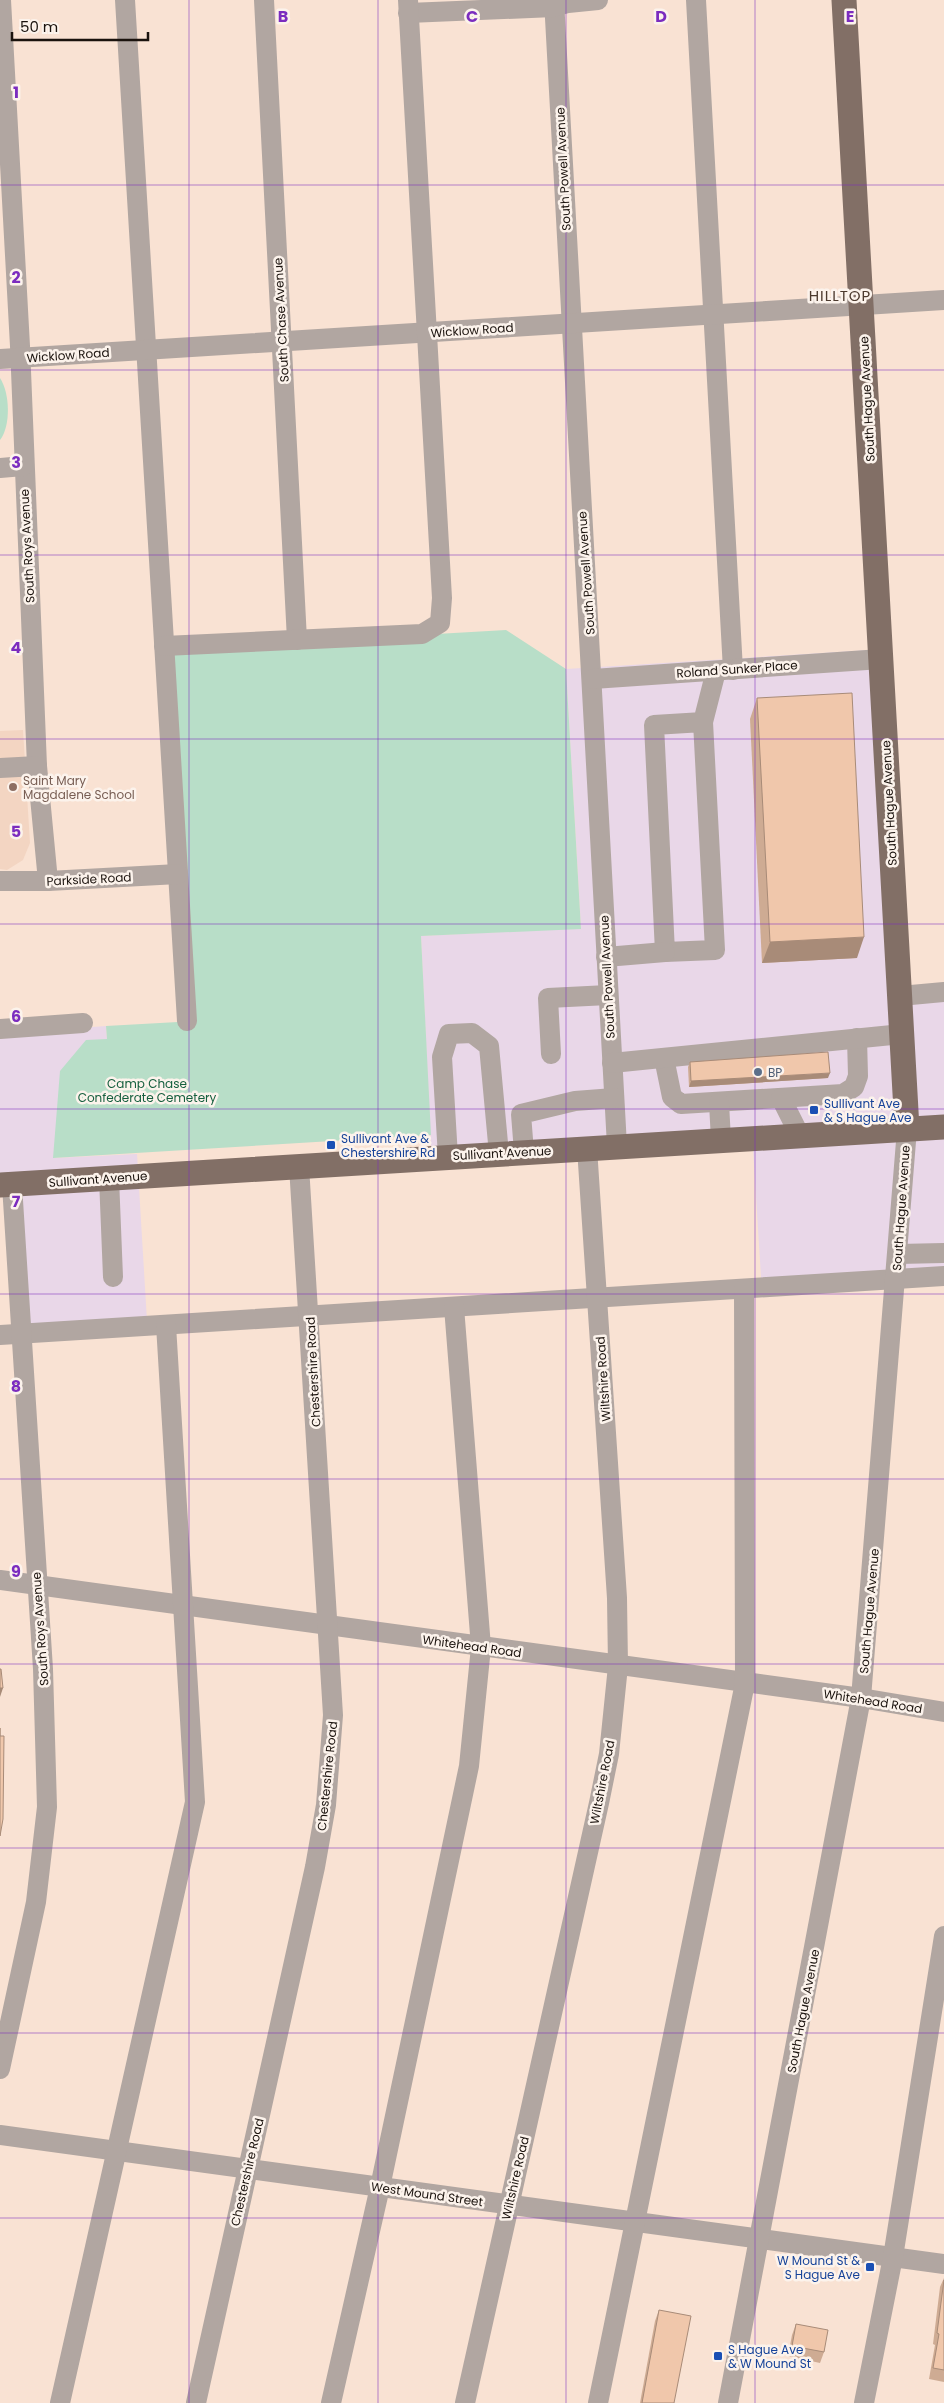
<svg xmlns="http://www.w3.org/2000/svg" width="944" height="2403" viewBox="0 0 944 2403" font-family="Poppins,sans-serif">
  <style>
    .commercial { fill: #e9d7e8 }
    .built { fill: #f3d5c2 }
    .green { fill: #b8dec8 }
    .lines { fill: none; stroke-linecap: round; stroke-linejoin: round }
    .minor { stroke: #b1a6a1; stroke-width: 20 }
    .major { stroke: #826f66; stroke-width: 25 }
    .wall { fill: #ceab93 }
    .shaded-wall { fill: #a88b78 }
    .building { fill: #f0c7ab; stroke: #a88b78 }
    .grid { fill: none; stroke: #7b2cbf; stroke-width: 1; stroke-opacity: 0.55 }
    .education-dot { fill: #8d6e63; stroke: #fcf3ec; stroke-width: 2 }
    .service-dot { fill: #5c6f8a; stroke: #fcf3ec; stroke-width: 2 }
    .transit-dot { fill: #1a4fb4; stroke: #fcf3ec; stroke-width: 2 }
    .labels { text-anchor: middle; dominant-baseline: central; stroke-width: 5; stroke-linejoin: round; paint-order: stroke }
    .street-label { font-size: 12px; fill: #1a120d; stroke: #fcf3ec }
    .education-label { font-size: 12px; fill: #785e54; stroke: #fcf3ec; text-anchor: start }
    .service-label { font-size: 12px; fill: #4e5e75; stroke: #fcf3ec; text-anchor: start }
    .park-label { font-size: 12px; fill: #155f3e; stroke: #fcf3ec }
    .transit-label { font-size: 12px; fill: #164399; stroke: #fcf3ec; text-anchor: start }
    .quarter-label { font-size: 15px; letter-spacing: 1px; fill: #4c3a2e; stroke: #fcf3ec }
    .grid-label { font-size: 16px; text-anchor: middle; font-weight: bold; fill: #7b2cbf; stroke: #fcf3ec; stroke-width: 5; stroke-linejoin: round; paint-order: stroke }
  </style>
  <rect width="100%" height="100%" fill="#f9e2d3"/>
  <g class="commercial">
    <polygon points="886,649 904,990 944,987 944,1278 762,1293 753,1148 432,1169 421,936 581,928 566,669"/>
    <polygon points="106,1026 107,1039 54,1158 137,1154 147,1321 26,1328 20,1192 0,1193 0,1034"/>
  </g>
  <polygon class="built" points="23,730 30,843 23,860 7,870 0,869 0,731"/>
  <g class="green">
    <path d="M0 378C10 393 11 426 0 440Z"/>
    <polygon points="506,630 566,669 581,929 421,936 431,1135 53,1158 60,1071 86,1040 107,1039 106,1026 178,1022 160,650"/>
  </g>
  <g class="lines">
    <g class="minor">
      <polyline points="1,0 20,346 37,766 48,881"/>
      <polyline points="125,0 187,1021"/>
      <polyline points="264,0 297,640"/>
      <polyline points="554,0 617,1146"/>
      <polyline points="696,0 733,670"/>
      <polyline points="408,13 554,7 568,3 598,0"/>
      <polyline points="0,359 944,300"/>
      <polyline points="0,468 23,466"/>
      <polyline points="164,646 422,634 440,623 442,598 408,0"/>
      <polyline points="593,679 881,659"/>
      <polyline points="703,722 715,950 665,952 654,725 703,722 716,671"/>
      <polyline points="0,768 37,766"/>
      <polyline points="0,881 48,881 178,874"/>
      <polyline points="606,957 665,952"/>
      <polyline points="900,996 944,992"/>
      <polyline points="0,1029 83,1023"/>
      <polyline points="551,1054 548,998 608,995"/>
      <polyline points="664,1058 672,1097 681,1104 843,1094 854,1087 858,1076 857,1038"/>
      <polyline points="612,1063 902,1034"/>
      <polyline points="781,1098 800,1136"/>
      <polyline points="719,1103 721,1140"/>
      <polyline points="524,1152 521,1114 575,1101 614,1098"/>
      <polyline points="448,1157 442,1057 449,1034 472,1033 489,1046 499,1154"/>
      <polyline points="109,1178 113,1277"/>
      <polyline points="898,1254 944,1253"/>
      <polyline points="0,1335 944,1276"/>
      <polyline points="0,1580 861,1698 944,1712"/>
      <polyline points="0,2069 36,1902 47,1807 43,1669 12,1185"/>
      <polyline points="0,2135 944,2264"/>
      <polyline points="60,2403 195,1802 166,1325"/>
      <polyline points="196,2403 315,1867 326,1805 333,1715 299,1166"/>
      <polyline points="331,2403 380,2187 469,1766 481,1647 454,1307"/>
      <polyline points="465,2403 599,1803 609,1754 618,1666 617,1598 587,1148"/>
      <polyline points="598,2403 745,1683 744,1289"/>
      <polyline points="728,2403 861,1698 907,1129"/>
      <polyline points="864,2403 893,2257 944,1936"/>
    </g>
    <g class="major">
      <polyline points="844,0 907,1129"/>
      <polyline points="0,1185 944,1127"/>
    </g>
  </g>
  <g class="wall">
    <polygon points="757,698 857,958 762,963 750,719"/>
    <polygon points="690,1062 828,1078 689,1087 688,1067"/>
    <polygon points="944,2278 944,2382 929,2379 935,2345 933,2344 940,2287"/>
    <polygon points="659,2310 674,2403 640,2403 655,2321"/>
    <polygon points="796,2324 824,2352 820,2363 788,2356 792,2335"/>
  </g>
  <g class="shaded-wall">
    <polygon points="864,937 857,958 762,963 770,942"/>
    <polygon points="830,1073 828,1078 689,1087 691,1081"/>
    <polygon points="0,1688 3,1688 0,1697"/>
  </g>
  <g class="building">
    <polygon points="852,693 864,937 770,942 757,698"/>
    <polygon points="828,1052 830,1073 691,1081 690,1062"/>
    <polygon points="0,1669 1,1669 3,1688 0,1688"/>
    <polygon points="0,1728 0,1736 4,1736 3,1819 0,1836"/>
    <polygon points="944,2280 944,2370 933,2368 939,2334 937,2333"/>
    <polygon points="659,2310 691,2316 674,2403 642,2403"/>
    <polygon points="796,2324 828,2330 824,2352 792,2346"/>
  </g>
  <path class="grid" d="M189 0V2403M378 0V2403M566 0V2403M755 0V2403M0 185H944M0 370H944M0 555H944M0 739H944M0 924H944M0 1109H944M0 1294H944M0 1479H944M0 1664H944M0 1848H944M0 2033H944M0 2218H944"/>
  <circle class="education-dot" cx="13" cy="787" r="5"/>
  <circle class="service-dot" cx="758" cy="1072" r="5"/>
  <g class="transit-dot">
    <rect x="809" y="1105" width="10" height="10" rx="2.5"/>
    <rect x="326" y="1140" width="10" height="10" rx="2.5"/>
    <rect x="865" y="2262" width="10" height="10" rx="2.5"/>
    <rect x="713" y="2351" width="10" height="10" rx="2.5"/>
  </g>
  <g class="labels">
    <g class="street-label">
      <text transform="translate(563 169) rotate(-93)">South Powell Avenue</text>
      <text transform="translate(281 320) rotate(-93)">South Chase Avenue</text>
      <text transform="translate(472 330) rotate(-4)">Wicklow Road</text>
      <text transform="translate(68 355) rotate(-4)">Wicklow Road</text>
      <text transform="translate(867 399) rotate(-93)">South Hague Avenue</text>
      <text transform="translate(27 546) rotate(-93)">South Roys Avenue</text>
      <text transform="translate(586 573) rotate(-94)">South Powell Avenue</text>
      <text transform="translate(737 669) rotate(-4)">Roland Sunker Place</text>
      <text transform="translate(889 803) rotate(-93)">South Hague Avenue</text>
      <text transform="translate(89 879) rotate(-3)">Parkside Road</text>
      <text transform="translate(607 977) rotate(-93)">South Powell Avenue</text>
      <text transform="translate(502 1153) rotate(-3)">Sullivant Avenue</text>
      <text transform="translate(98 1179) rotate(-4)">Sullivant Avenue</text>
      <text transform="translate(901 1208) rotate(-86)">South Hague Avenue</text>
      <text transform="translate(313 1372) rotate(-93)">Chestershire Road</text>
      <text transform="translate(603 1379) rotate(-94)">Wiltshire Road</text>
      <text transform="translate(869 1611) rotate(-85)">South Hague Avenue</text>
      <text transform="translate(40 1629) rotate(-94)">South Roys Avenue</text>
      <text transform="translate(472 1646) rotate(8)">Whitehead Road</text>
      <text transform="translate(873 1701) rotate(9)">Whitehead Road</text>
      <text transform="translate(327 1776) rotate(-84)">Chestershire Road</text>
      <text transform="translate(602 1782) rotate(-79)">Wiltshire Road</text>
      <text transform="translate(803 2011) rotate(-79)">South Hague Avenue</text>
      <text transform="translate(247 2172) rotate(-77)">Chestershire Road</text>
      <text transform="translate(515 2178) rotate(-77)">Wiltshire Road</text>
      <text transform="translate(427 2194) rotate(8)">West Mound Street</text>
    </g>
    <g class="education-label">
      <text x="23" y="780">Saint Mary<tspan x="23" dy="14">Magdalene School</tspan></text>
    </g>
    <g class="service-label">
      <text x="768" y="1072">BP</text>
    </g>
    <g class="park-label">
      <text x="147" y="1083">Camp Chase<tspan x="147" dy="14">Confederate Cemetery</tspan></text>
    </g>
    <g class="transit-label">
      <text x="824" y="1103">Sullivant Ave<tspan x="824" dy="14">&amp; S Hague Ave</tspan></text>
      <text x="341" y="1138">Sullivant Ave &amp;<tspan x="341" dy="14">Chestershire Rd</tspan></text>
      <text x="860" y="2260" text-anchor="end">W Mound St &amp;<tspan x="860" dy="14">S Hague Ave</tspan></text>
      <text x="728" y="2349">S Hague Ave<tspan x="728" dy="14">&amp; W Mound St</tspan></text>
    </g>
    <g class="quarter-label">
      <text x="840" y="295">HILLTOP</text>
    </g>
  </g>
  <g class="grid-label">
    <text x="283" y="22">B</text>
    <text x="472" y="22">C</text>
    <text x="661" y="22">D</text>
    <text x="850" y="22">E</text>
    <text x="16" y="98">1</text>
    <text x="16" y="283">2</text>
    <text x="16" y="468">3</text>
    <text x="16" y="653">4</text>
    <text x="16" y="837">5</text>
    <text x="16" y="1022">6</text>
    <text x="16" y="1207">7</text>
    <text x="16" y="1392">8</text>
    <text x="16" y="1577">9</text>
  </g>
  <path d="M12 32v8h136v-8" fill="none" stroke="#1a120d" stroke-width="2.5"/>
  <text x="20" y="32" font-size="15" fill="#1a120d" stroke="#fcf3ec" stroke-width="4" paint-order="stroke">50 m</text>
</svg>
